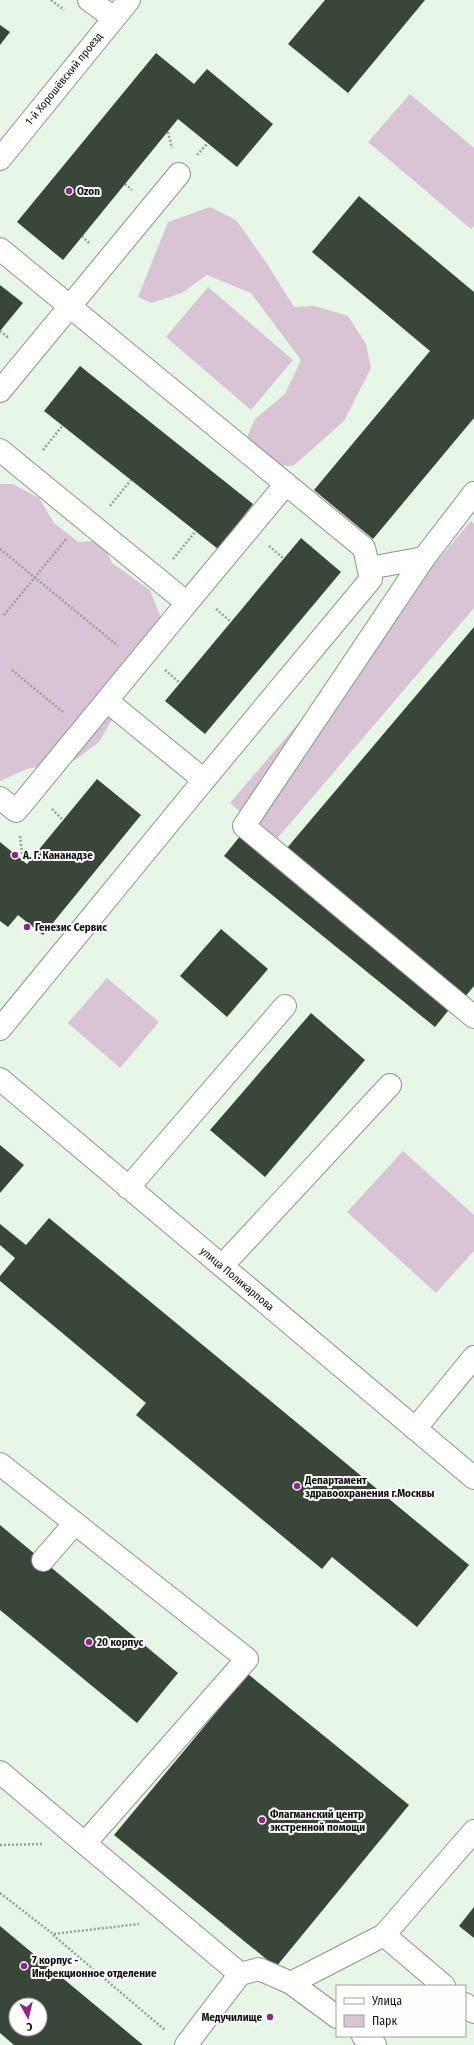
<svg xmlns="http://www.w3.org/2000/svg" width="474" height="2045" viewBox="0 0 474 2045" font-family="'Fira Sans Condensed',sans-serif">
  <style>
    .green { fill: #d9c4d6 }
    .building { fill: #3b463a; fill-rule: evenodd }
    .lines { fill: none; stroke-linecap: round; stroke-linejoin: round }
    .minor-casing { stroke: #8a978a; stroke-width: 24 }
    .path { stroke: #96a196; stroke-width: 2.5; stroke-dasharray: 2 2; stroke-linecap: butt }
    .minor { stroke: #fff; stroke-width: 22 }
    .poi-dot { fill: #902487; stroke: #fefefe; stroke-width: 1.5 }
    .labels { text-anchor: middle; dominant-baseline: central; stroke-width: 4; stroke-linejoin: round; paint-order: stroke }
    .street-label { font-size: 11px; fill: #0e130e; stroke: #fefefe }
    .poi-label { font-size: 11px; font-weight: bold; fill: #0e130e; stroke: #fefefe; text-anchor: start }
  </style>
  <rect width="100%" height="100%" fill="#e7f6e7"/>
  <g class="green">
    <polygon points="410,94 474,148 474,226 471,229 368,142"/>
    <polygon points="210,207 236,220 266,262 294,307 315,306 348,316 366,344 371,368 344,421 293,466 264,465 246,439 255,419 285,394 301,360 251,293 207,275 182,293 152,303 138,297 168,222"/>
    <polygon points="208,287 293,360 251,410 166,337"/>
    <polygon points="0,484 13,484 39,498 54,523 78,542 93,541 106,550 112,563 150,590 161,618 130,670 123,701 99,742 75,760 27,769 0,781"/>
    <polygon points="471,521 474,524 474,608 275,841 230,803"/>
    <polygon points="107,978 159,1022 120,1068 68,1023"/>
    <polygon points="403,1151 474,1215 474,1251 436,1293 347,1212"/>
  </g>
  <g class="building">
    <polygon points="325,0 425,0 348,93 288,44"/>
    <polygon points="0,25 10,32 0,45"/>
    <polygon points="156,53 194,84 207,69 273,124 237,167 178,119 63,260 17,222"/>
    <polygon points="359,196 474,292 474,418 373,539 314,490 430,351 312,252"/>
    <polygon points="0,285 23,303 0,331"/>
    <polygon points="80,366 253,504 218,549 44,411"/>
    <polygon points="301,538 341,572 205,734 165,701"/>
    <polygon points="474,627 474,986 464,998 287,848"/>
    <polygon points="97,779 141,815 43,935 18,915 8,927 0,921 0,842 27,864"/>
    <polygon points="241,835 452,1006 435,1027 224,856"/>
    <polygon points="221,929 268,969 227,1017 180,976"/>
    <polygon points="311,1013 365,1060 265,1177 210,1130"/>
    <polygon points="0,1145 24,1165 0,1193"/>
    <polygon points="49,1218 469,1565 417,1627 332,1557 322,1569 136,1415 146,1403 0,1281 0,1276 15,1258 0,1245 0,1224 26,1245"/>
    <polygon points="0,1525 178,1673 137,1723 0,1610"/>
    <polygon points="248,1674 409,1805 276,1967 114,1835"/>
    <polygon points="474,1907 474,1938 459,1926"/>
    <path d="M0 1926 143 2045H14L0 2033ZM16 2005H40V2029H16Z"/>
  </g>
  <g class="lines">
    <defs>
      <g id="minor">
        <polyline points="89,0 114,18"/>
        <polyline points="0,159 129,0"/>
        <polyline points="0,249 364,548 371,579 204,780 107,701"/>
        <polyline points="0,391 179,174"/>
        <polyline points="0,450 187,603 16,811 0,798"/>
        <polyline points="474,493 424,558 244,826 474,1017"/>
        <polyline points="369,568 424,558"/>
        <polyline points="187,603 286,484"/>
        <polyline points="0,1029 204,780"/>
        <polyline points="0,1079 474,1478"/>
        <polyline points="128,1188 285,1006"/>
        <polyline points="222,1266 390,1085"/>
        <polyline points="415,1429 474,1357"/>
        <polyline points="0,1464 247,1659 86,1842"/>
        <polyline points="43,1560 75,1523"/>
        <polyline points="0,1772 240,1974"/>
        <polyline points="384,1935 444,1986"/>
        <polyline points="291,1983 384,1935 474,1831"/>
        <polyline points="465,2004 474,2012"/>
        <polyline points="363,2036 375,2045"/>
        <polyline points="186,2045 240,1974 259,1969 291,1983 337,2017"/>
      </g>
    </defs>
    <use href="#minor" class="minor-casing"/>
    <g class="path">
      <polyline points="51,0 64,10"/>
      <polyline points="168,132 172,148"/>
      <polyline points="197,155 208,143"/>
      <polyline points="125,184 132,190"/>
      <polyline points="82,236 89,243"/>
      <polyline points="0,331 9,338"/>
      <polyline points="43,450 63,425"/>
      <polyline points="110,506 131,480"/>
      <polyline points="269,546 284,559"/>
      <polyline points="0,549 118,646"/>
      <polyline points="173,559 196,531"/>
      <polyline points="216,609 231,622"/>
      <polyline points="4,615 67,538"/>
      <polyline points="12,670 63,712"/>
      <polyline points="165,670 180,683"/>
      <polyline points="52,809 63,820"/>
      <polyline points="20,836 23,861"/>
      <polyline points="0,1845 43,1844"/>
      <polyline points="0,1893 53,1934 139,1924"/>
      <polyline points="53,1935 165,2030"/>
    </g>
    <use href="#minor" class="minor"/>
  </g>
  <g class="poi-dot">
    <circle cx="69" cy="191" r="4"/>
    <circle cx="15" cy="855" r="4"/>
    <circle cx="27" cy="927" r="4"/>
    <circle cx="297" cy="1486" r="4"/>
    <circle cx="89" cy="1642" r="4"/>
    <circle cx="262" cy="1820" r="4"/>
    <circle cx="24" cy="1966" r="4"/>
    <circle cx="270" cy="2017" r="4"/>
  </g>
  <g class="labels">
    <g class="street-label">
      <text transform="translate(64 79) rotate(-51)">1-й Хорошёвский проезд</text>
      <text transform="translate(237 1279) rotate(40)">улица Поликарпова</text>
    </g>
    <g class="poi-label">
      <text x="77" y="191">Ozon</text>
      <text x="23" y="855">А. Г. Кананадзе</text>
      <text x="35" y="927">Генезис Сервис</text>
      <text x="305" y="1480">Департамент<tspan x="305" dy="13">здравоохранения г.Москвы</tspan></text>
      <text x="97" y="1642">20 корпус</text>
      <text x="270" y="1814">Флагманский центр<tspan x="270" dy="13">экстренной помощи</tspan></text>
      <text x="32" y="1960">7 корпус -<tspan x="32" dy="13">Инфекционное отделение</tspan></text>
      <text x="262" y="2017" text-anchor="end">Медучилище</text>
    </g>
  </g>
  <rect x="336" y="1985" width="130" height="52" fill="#fefefe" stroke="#9ea09e"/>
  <rect x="344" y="1998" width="20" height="6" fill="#ffffff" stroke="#9ea09e"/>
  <text x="372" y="2005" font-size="12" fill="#0e130e">Улица</text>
  <rect x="344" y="2015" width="20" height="12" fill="#d9c4d6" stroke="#9ea09e"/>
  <text x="372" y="2025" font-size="12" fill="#0e130e">Парк</text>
  <g transform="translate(28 2017) rotate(172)"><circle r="19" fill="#fefefe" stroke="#9ea09e"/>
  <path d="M0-3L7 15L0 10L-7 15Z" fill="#902487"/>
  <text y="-6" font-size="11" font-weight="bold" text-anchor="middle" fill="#0e130e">С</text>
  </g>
</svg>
